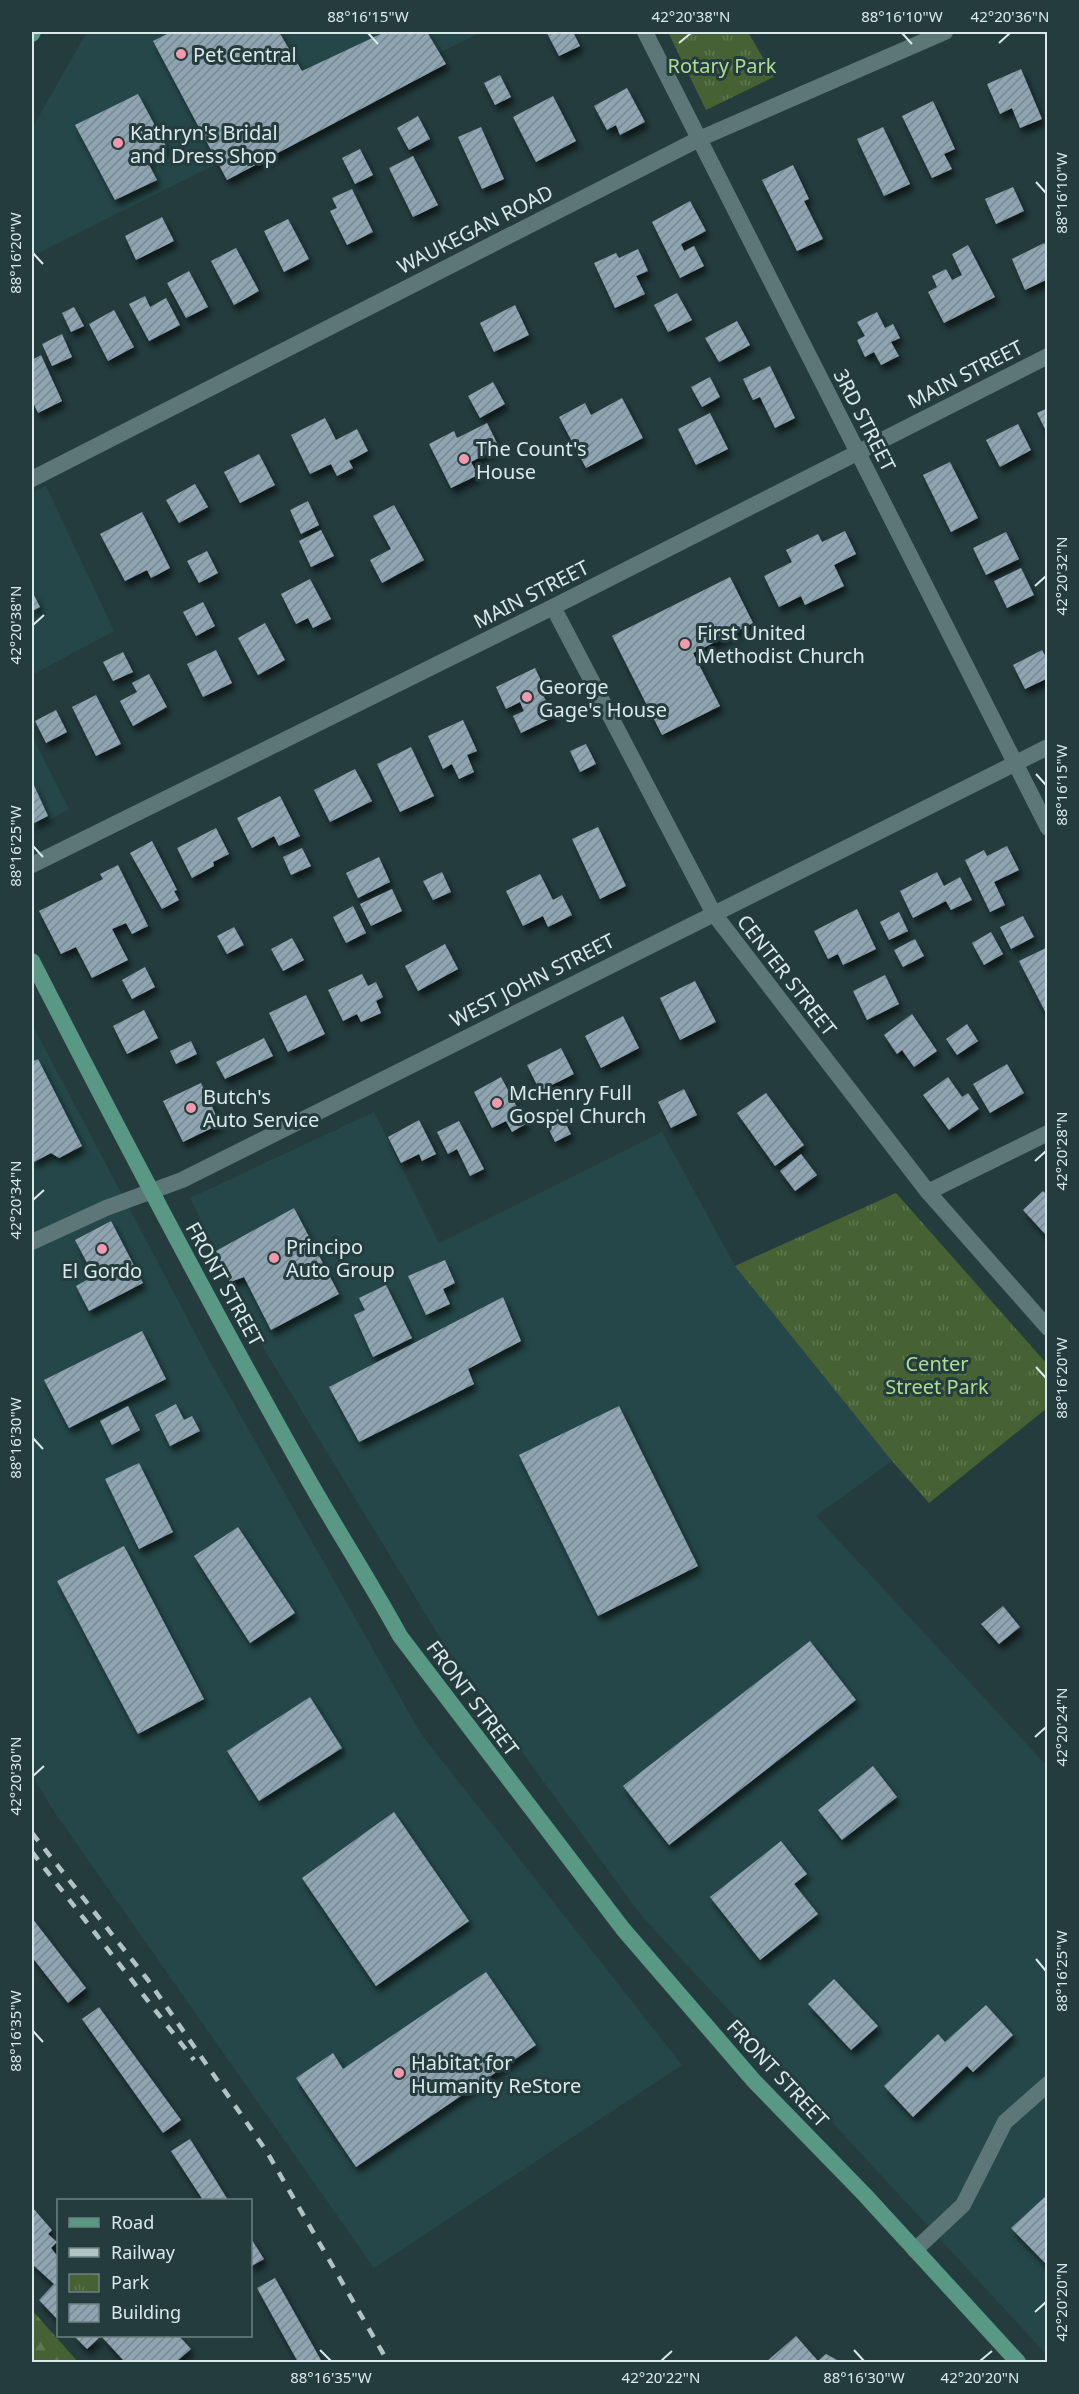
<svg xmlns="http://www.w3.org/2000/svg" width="1079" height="2394" viewBox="0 0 1079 2394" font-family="'Noto Sans',sans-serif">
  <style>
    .built { fill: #254749 }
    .forest { fill: url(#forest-firs) }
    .park { fill: url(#park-tufts) }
    .building { fill: url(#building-hatch); filter: url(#shadow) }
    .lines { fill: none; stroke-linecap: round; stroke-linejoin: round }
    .minor { stroke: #5d7778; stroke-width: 16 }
    .primary { stroke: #599885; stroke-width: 16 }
    .rail { stroke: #b2c3c3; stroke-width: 4.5; stroke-dasharray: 10 10; stroke-linecap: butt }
    .ticks { fill: none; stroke: #dae9e9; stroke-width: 2 }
    .poi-dot { fill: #f29aad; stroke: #243c3e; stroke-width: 2 }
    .labels { text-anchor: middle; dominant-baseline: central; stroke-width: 6; stroke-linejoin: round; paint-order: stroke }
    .poi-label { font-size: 20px; fill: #dae9e9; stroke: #243c3e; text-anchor: start }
    .park-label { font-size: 20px; fill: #afdd92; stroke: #243c3e }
    .street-label { font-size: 20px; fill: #dae9e9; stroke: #243c3e }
    .neatline { fill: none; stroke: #dae9e9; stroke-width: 2 }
    .ticks-label { font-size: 15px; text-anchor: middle; fill: #dae9e9 }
  </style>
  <defs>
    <pattern id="forest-firs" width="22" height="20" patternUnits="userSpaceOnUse" patternTransform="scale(1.5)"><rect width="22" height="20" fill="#466234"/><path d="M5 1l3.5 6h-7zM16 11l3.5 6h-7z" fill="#607851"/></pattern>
    <pattern id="park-tufts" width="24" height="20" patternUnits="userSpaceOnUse" patternTransform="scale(1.5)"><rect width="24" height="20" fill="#466234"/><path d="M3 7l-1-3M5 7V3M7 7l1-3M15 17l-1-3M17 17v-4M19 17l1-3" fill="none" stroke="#607851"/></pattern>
    <pattern id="building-hatch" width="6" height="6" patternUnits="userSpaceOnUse" patternTransform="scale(1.5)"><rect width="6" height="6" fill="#8ea4b1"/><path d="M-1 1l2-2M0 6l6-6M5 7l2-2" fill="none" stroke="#778891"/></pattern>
    <filter id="shadow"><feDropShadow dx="3.5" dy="6" stdDeviation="3" flood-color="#0009"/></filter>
  </defs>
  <rect width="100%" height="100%" fill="#243c3e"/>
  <g class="built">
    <polygon points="87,32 481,32 32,256 32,128"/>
    <polygon points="46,486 114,631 32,675 32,493"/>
    <polygon points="32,736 69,809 32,830"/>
    <polygon points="32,1024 213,1367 421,1734 682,2065 374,2268 51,1807 32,1775"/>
    <polygon points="374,1112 439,1243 662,1132 735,1266 892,1461 816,1516 1047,1766 1048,2061 1045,2063 1048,2066 1047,2355 640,1914 445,1646 261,1344 190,1198"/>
  </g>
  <polygon class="forest" points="32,2310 78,2362 32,2362"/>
  <g class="park">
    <polygon points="668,32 748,32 774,77 706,110"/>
    <polygon points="896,1193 1047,1364 1047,1408 929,1503 892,1461 735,1266"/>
  </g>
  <g class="building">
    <polygon points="171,32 279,32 302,71 385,32 427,32 446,64 227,180 153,41"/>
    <polygon points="550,32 573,32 580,46 559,56 547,33"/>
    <polygon points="1021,69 1042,119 1020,128 1012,108 1000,114 987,84"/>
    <polygon points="500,75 511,97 495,105 484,83"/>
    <polygon points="627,88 645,122 620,135 616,125 607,130 594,106"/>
    <polygon points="138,94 167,148 147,161 157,180 115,200 75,125"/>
    <polygon points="553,96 576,141 536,162 513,117"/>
    <polygon points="933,101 955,149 944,154 952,169 932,178 902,116"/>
    <polygon points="418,116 430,139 409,150 397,128"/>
    <polygon points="481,127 504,179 482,189 458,137"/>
    <polygon points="883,127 910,184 884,196 857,139"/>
    <polygon points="360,149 373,175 355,184 342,158"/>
    <polygon points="413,156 438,205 413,217 389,168"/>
    <polygon points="793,165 809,199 804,201 823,239 797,251 762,180"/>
    <polygon points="1013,187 1024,211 996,224 985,199"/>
    <polygon points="352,189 373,232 347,245 330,211 337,208 332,198"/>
    <polygon points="690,201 706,231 681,244 684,251 694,246 704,266 680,278 652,222"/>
    <polygon points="162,217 174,241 136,260 125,236"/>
    <polygon points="288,219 309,259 284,272 264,231"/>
    <polygon points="1044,243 1048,250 1048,279 1025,290 1012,259"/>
    <polygon points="968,245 995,297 944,323 928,292 937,287 932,276 946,269 952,280 962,275 952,254"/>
    <polygon points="236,248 259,291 234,305 211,261"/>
    <polygon points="638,249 648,271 636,276 645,294 615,308 594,263 616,253 619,258"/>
    <polygon points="189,271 208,307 186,318 167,283"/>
    <polygon points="677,293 692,320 668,332 654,305"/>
    <polygon points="145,296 150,307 166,298 180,325 149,341 129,304"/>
    <polygon points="515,305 529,335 494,352 480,323"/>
    <polygon points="74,307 84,326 71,332 62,313"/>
    <polygon points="114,310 134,347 108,361 89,324"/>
    <polygon points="877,312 885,328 893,324 900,338 891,342 899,356 881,365 874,352 865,357 857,340 865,336 857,322"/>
    <polygon points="737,321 750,345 719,362 705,338"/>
    <polygon points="62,334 72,357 52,366 42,344"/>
    <polygon points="41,355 62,401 38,413 32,400 32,360"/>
    <polygon points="770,366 795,418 775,428 760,397 753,400 743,379"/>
    <polygon points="710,377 720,397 702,407 691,387"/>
    <polygon points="493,382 505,404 480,418 468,396"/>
    <polygon points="622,398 643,438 586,468 559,417 585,403 591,415"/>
    <polygon points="1048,408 1048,435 1037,413"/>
    <polygon points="710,413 728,449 696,465 678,429"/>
    <polygon points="325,418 336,440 357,429 368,451 349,461 353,468 337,476 331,464 310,474 291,435"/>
    <polygon points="487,423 499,447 471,462 478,475 451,488 429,444 454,431 457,438"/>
    <polygon points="1018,424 1031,450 1000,467 986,440"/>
    <polygon points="259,454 275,485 240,503 224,472"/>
    <polygon points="950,462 978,518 951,532 923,475"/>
    <polygon points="195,484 208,507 179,523 166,500"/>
    <polygon points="308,501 319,525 301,534 290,510"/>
    <polygon points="394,505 424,560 382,583 370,560 391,549 373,516"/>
    <polygon points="142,512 170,568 151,578 147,570 125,581 100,534"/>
    <polygon points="321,530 334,556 311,567 299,541"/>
    <polygon points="845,531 856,554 834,565 844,586 805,605 801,596 779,607 764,576 792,562 786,550 818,534 822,542"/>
    <polygon points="1006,532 1019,559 986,575 973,548"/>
    <polygon points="207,551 218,573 199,583 187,561"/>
    <polygon points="1021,568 1034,595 1007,608 994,581"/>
    <polygon points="730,577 753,623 693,653 720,706 662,735 612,636"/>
    <polygon points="310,579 331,619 313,628 308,618 296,624 281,594"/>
    <polygon points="32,591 40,607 32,611"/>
    <polygon points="203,602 215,626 196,636 183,612"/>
    <polygon points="265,623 285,660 258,675 238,638"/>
    <polygon points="216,650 232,683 203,697 187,664"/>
    <polygon points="1042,650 1048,661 1048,678 1025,689 1013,665"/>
    <polygon points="123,652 133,672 113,681 103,662"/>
    <polygon points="535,668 544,687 540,689 554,717 521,733 513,716 524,711 520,702 506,709 496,687"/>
    <polygon points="149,674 167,707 133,726 120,701 137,692 132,683"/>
    <polygon points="96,695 121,744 96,756 72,707"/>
    <polygon points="56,710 67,732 46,743 35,721"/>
    <polygon points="463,720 477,751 467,755 474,772 459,779 452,764 443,769 428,736"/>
    <polygon points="586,744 596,764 580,772 570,751"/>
    <polygon points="411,747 434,796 400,812 377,764"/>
    <polygon points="355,769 372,801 330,822 314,790"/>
    <polygon points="32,781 48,816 32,824"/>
    <polygon points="280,796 300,836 279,846 274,836 252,848 237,818"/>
    <polygon points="598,827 626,886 600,899 572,839"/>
    <polygon points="216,828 229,854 213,862 214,866 192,878 177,848"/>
    <polygon points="152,841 177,890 174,891 179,900 162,909 130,853"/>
    <polygon points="1007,846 1019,870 994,882 1005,905 990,912 965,860 984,850 987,856"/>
    <polygon points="302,848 311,866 291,875 283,857"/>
    <polygon points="379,857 390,882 358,898 346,873"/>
    <polygon points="118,865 148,926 132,934 126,923 112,929 128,960 92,978 76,947 61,954 39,911 103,879 100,874"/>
    <polygon points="442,872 451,892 433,900 423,881"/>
    <polygon points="937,872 944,886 960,877 972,900 951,910 946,901 913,918 900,891"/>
    <polygon points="540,874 553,900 562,895 572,915 548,927 543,916 523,926 506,891"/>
    <polygon points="392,889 402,911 371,926 360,904"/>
    <polygon points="353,906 366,933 346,943 333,917"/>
    <polygon points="857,909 876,949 843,965 838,954 828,959 814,931"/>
    <polygon points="899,912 908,931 889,940 880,922"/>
    <polygon points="1023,916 1034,937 1011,949 1000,927"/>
    <polygon points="234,927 244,945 227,954 217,936"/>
    <polygon points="991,932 1003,954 984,965 972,943"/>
    <polygon points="292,938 304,960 283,971 271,949"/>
    <polygon points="915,939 924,956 903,967 894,950"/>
    <polygon points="445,944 458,969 418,991 405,966"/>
    <polygon points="1048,947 1048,1017 1019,961"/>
    <polygon points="145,967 155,987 132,999 122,980"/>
    <polygon points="362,974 368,986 376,982 383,997 376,1001 381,1013 361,1022 357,1014 343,1021 328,990"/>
    <polygon points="885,975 899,1004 867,1020 853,991"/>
    <polygon points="695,981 716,1022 680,1040 660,998"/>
    <polygon points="306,995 325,1034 288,1052 269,1013"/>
    <polygon points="144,1010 158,1038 127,1054 113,1026"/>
    <polygon points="912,1014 937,1051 914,1067 902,1050 897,1054 884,1035"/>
    <polygon points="623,1016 639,1048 601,1068 585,1036"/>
    <polygon points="967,1024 978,1041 957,1055 946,1039"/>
    <polygon points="264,1038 273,1056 225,1079 216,1062"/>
    <polygon points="191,1041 197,1054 176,1064 170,1051"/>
    <polygon points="561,1048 574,1074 540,1091 527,1065"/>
    <polygon points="38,1059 82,1146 59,1158 51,1153 32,1163 32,1062"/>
    <polygon points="1007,1064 1024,1093 990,1113 973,1084"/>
    <polygon points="501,1077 526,1124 512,1132 506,1121 492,1128 474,1092"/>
    <polygon points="948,1077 962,1097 968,1093 979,1109 949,1130 923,1095"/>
    <polygon points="201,1083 220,1124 183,1142 163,1101"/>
    <polygon points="684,1089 697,1115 671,1128 658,1102"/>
    <polygon points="766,1093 804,1145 775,1166 737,1113"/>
    <polygon points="558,1109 571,1134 555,1142 543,1117"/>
    <polygon points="419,1120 436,1154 422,1161 419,1154 401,1163 388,1137"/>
    <polygon points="459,1121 484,1169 470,1176 457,1149 448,1154 437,1132"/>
    <polygon points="801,1154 817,1175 795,1191 780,1171"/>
    <polygon points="1043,1191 1048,1196 1048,1232 1045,1234 1023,1210"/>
    <polygon points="294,1208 339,1294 271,1330 244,1277 230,1282 216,1251"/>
    <polygon points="111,1221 143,1283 89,1311 76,1286 94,1276 75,1240"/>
    <polygon points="445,1260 455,1283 443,1289 450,1304 426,1315 408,1276"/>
    <polygon points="386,1285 412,1338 373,1357 354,1315 365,1310 359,1298"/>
    <polygon points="503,1297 521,1341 468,1369 474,1384 359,1442 329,1387"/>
    <polygon points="142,1331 166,1379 69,1428 44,1380"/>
    <polygon points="176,1404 184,1420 192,1416 200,1431 170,1446 155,1415"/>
    <polygon points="128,1406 140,1430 112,1445 100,1421"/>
    <polygon points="619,1406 698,1566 598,1616 519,1455"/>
    <polygon points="139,1463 173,1532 139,1549 105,1479"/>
    <polygon points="238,1527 295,1613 250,1643 194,1556"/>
    <polygon points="124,1546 204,1699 138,1734 57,1581"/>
    <polygon points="1003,1606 1020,1627 999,1644 981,1624"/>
    <polygon points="810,1641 856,1700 669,1845 623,1786"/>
    <polygon points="310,1697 342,1748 259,1801 227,1751"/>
    <polygon points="873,1766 897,1797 842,1840 818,1810"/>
    <polygon points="394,1812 469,1921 376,1986 302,1878"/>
    <polygon points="781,1841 807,1874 794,1884 818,1914 760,1960 710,1897"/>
    <polygon points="32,1918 86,1988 68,2003 32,1957"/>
    <polygon points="486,1972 536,2045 356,2167 296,2078 333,2053 343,2069"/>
    <polygon points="834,1979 878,2026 851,2050 808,2004"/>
    <polygon points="986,2005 1013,2035 973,2072 967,2066 913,2117 884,2086 938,2034 945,2042"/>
    <polygon points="99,2007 181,2120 163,2133 82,2019"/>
    <polygon points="190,2139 228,2200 203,2200 171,2151"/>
    <polygon points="1048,2194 1048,2266 1011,2228"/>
    <polygon points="32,2207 52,2230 48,2234 57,2242 51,2248 58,2257 58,2320 39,2300 54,2284 32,2264"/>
    <polygon points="250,2237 264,2259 250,2267"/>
    <polygon points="275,2278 322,2362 298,2362 257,2288"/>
    <polygon points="74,2336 101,2336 87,2349"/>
    <polygon points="101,2336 179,2336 191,2349 176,2362 125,2362"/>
    <polygon points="796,2336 818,2361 826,2354 841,2362 766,2362"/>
  </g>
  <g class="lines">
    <g class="minor">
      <polyline points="645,32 1048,828"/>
      <polyline points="32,479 699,139 945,32"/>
      <polyline points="553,607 714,914 928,1192 1048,1328"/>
      <polyline points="32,865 553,607 1048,356"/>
      <polyline points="928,1192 1048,1133"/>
      <polyline points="32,1242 106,1208 182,1180 1048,747"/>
      <polyline points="915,2250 963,2205 1005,2122 1048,2084"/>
    </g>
    <g class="primary">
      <polyline points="32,34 33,32"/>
      <path d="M32 961C121 1135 212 1309 308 1479 338 1532 371 1583 400 1636L623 1929 754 2081 864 2194 1018 2362"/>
    </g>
    <g class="rail">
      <polyline points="32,1833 148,1980 267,2152 388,2362"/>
      <polyline points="32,1852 194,2060"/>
    </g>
  </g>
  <path class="ticks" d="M368 33 378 44M902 33 912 44M679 43 691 33M999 43 1010 33M1036 182 1046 193M33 253 43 264M1035 586 1046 576M33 625 44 615M1036 774 1046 785M33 846 43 857M1035 1161 1046 1151M33 1200 44 1190M1036 1367 1046 1378M33 1438 43 1449M1035 1737 1046 1727M33 1776 44 1766M1036 1959 1046 1971M33 2031 43 2042M1035 2312 1046 2302M320 2350 331 2361M854 2350 864 2361M661 2361 672 2351M980 2361 992 2351"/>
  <g class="poi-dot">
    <circle cx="181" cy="54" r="6"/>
    <circle cx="118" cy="143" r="6"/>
    <circle cx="464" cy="459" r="6"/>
    <circle cx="685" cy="644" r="6"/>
    <circle cx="527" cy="697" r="6"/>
    <circle cx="497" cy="1103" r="6"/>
    <circle cx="191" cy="1108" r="6"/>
    <circle cx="102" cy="1249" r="6"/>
    <circle cx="274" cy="1258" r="6"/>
    <circle cx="399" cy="2073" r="6"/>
  </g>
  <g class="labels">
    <g class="poi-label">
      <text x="193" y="54">Pet Central</text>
      <text x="130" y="132">Kathryn's Bridal<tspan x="130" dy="23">and Dress Shop</tspan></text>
      <text x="476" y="448">The Count's<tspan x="476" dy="23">House</tspan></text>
      <text x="697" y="632">First United<tspan x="697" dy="23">Methodist Church</tspan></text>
      <text x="539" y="686">George<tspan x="539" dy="23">Gage's House</tspan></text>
      <text x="509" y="1092">McHenry Full<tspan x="509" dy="23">Gospel Church</tspan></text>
      <text x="203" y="1096">Butch's<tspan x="203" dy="23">Auto Service</tspan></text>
      <text x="286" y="1246">Principo<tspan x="286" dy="23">Auto Group</tspan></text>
      <text x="102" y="1270" text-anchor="middle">El Gordo</text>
      <text x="411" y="2062">Habitat for<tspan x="411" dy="23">Humanity ReStore</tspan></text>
    </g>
    <g class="park-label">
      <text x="722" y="65">Rotary Park</text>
      <text x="937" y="1363">Center<tspan x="937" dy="23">Street Park</tspan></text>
    </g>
    <g class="street-label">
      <text transform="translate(475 229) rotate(-27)">WAUKEGAN ROAD</text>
      <text transform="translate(965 374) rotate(-27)">MAIN STREET</text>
      <text transform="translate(865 420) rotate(63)">3RD STREET</text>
      <text transform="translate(531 594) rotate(-27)">MAIN STREET</text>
      <text transform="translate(787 975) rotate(52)">CENTER STREET</text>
      <text transform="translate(532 980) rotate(-27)">WEST JOHN STREET</text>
      <text transform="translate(225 1284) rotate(61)">FRONT STREET</text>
      <text transform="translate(473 1698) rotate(53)">FRONT STREET</text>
      <text transform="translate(778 2073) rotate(47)">FRONT STREET</text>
    </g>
  </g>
  <rect width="1079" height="2394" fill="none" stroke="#243c3e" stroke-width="66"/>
  <rect x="57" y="2199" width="195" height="138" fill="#243c3e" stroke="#6d8182" stroke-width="1.5"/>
  <rect x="69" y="2218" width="30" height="9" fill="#599885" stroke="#6d8182" stroke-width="1.5"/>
  <text x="111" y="2229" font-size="18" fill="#dae9e9">Road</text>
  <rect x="69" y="2248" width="30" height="9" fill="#b2c3c3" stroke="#6d8182" stroke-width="1.5"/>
  <text x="111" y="2259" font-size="18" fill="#dae9e9">Railway</text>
  <rect x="69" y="2274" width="30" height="18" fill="url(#park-tufts)" stroke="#6d8182" stroke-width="1.5"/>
  <text x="111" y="2289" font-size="18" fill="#dae9e9">Park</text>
  <rect x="69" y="2304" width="30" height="18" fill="url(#building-hatch)" stroke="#6d8182" stroke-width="1.5"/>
  <text x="111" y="2319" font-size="18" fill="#dae9e9">Building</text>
  <rect x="33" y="33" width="1013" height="2328" class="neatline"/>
  <g class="ticks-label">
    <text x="368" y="22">88°16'15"W</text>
    <text x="691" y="22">42°20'38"N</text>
    <text x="902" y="22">88°16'10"W</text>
    <text x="1010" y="22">42°20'36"N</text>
    <text transform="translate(1062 193) rotate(-90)" y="5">88°16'10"W</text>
    <text transform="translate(16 253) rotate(-90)" y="5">88°16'20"W</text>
    <text transform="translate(1062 576) rotate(-90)" y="5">42°20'32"N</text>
    <text transform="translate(16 625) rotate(-90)" y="5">42°20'38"N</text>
    <text transform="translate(1062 785) rotate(-90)" y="5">88°16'15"W</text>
    <text transform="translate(16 846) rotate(-90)" y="5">88°16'25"W</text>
    <text transform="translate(1062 1151) rotate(-90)" y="5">42°20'28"N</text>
    <text transform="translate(16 1200) rotate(-90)" y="5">42°20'34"N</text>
    <text transform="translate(1062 1378) rotate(-90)" y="5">88°16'20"W</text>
    <text transform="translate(16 1438) rotate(-90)" y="5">88°16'30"W</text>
    <text transform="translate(1062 1727) rotate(-90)" y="5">42°20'24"N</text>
    <text transform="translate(16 1776) rotate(-90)" y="5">42°20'30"N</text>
    <text transform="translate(1062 1971) rotate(-90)" y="5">88°16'25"W</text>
    <text transform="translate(16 2031) rotate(-90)" y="5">88°16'35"W</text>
    <text transform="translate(1062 2302) rotate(-90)" y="5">42°20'20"N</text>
    <text x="331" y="2383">88°16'35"W</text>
    <text x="661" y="2383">42°20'22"N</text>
    <text x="864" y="2383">88°16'30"W</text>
    <text x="980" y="2383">42°20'20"N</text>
  </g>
</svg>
